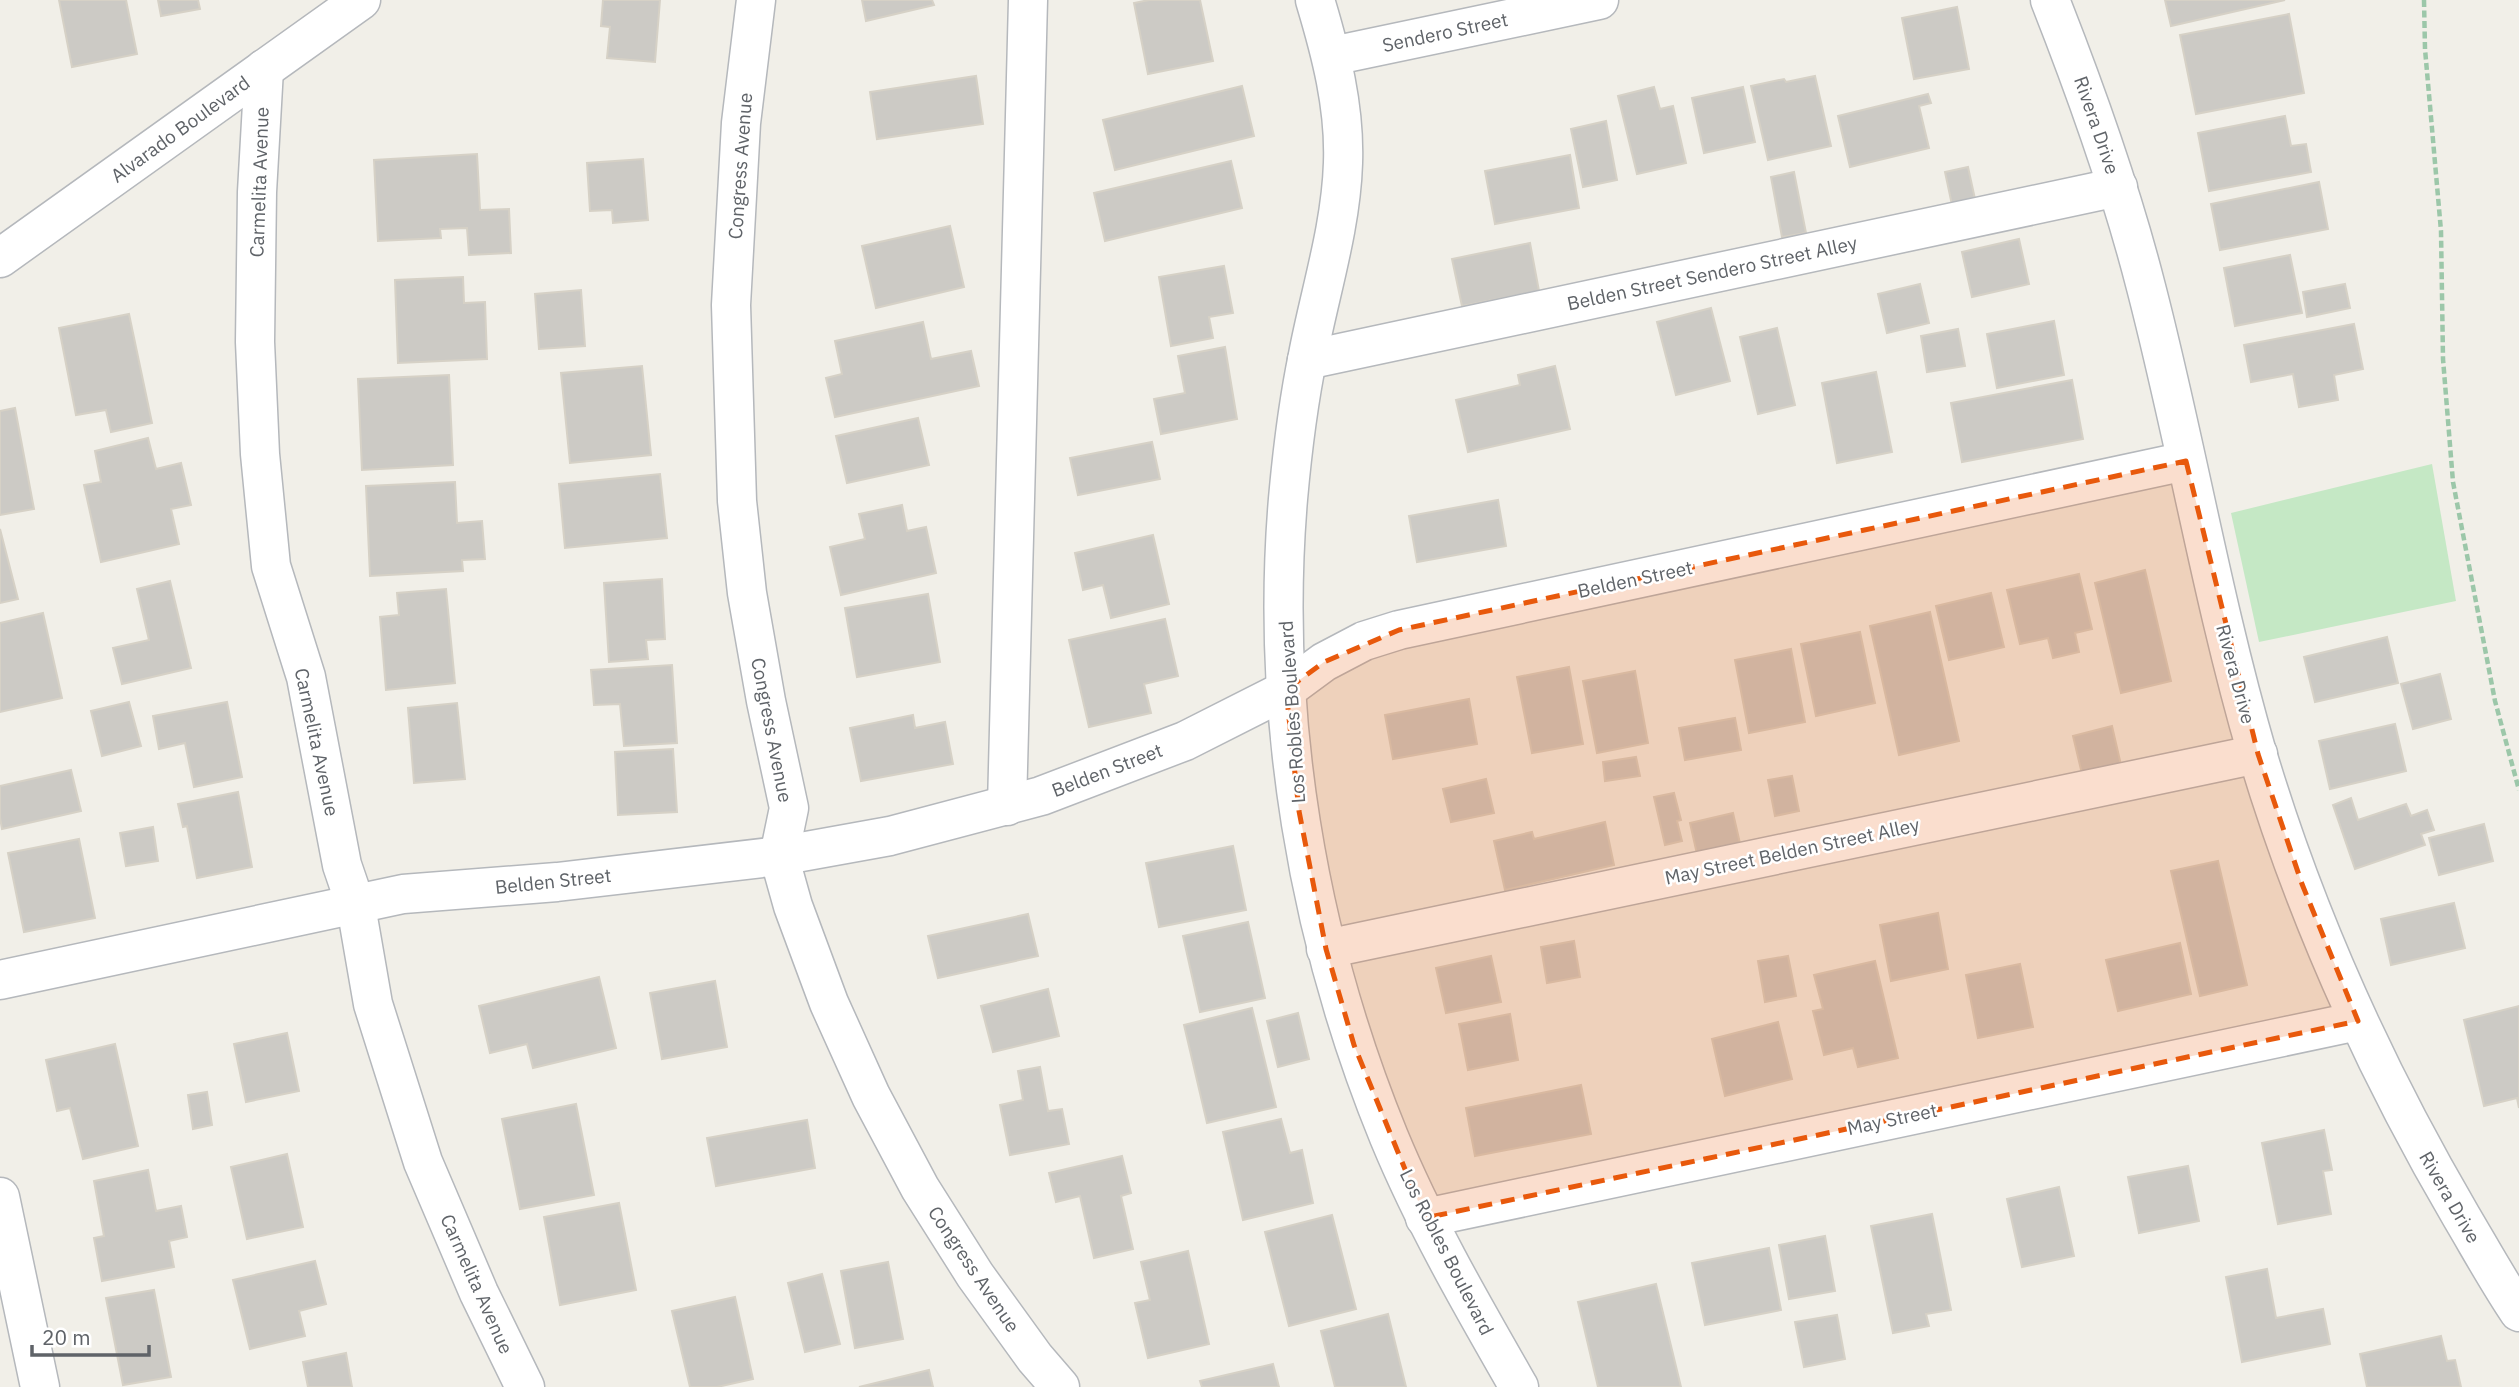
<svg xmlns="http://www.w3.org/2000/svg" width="2519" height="1387" viewBox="0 0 2519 1387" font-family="'IBM Plex Sans',sans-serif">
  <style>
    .green { fill: #c5e8c5 }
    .building { fill: #cccac5; stroke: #d6d1c6; stroke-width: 2 }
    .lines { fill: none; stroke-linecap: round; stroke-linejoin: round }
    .minor-casing { stroke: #b5b8bc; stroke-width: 41 }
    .path { stroke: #9cc7a9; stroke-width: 4.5; stroke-dasharray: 7 3.5; stroke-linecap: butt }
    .minor { stroke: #fff; stroke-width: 38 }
    .marked { fill: #e8590c; fill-opacity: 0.2; stroke: #e8590c; stroke-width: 5; stroke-dasharray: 14 9; stroke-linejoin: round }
    .labels { text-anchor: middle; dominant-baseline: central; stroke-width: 5; stroke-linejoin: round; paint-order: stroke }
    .street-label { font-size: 19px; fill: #5f6368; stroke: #fff }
  </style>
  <rect width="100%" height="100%" fill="#f1efe8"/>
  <polygon class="green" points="2432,464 2456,601 2259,642 2231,513"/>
  <g class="building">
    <polygon points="59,0 126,0 137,54 72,67"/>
    <polygon points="158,0 198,0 200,9 161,16"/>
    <polygon points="603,0 660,0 655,62 607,58 610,27 601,26"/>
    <polygon points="862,0 932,0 934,5 866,21"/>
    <polygon points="1149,0 1200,0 1213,61 1148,74 1134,3"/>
    <polygon points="2165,0 2285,0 2171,26"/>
    <polygon points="1957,7 1969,69 1914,79 1902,18"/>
    <polygon points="2289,14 2304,93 2196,114 2180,35"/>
    <polygon points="976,76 983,124 877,139 870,92"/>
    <polygon points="1815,76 1831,146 1768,160 1751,86 1784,79 1786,82"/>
    <polygon points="1242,86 1254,136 1115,170 1103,120"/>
    <polygon points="1654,87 1660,109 1673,106 1686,163 1637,174 1618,96"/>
    <polygon points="1743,87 1755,142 1704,153 1692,98"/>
    <polygon points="1928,94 1931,103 1919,106 1929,148 1850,167 1838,116"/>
    <polygon points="2285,116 2291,146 2306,144 2311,172 2209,191 2198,133"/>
    <polygon points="1606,121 1617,180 1583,187 1571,129"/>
    <polygon points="477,154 480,210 509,209 511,253 469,255 467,228 440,229 441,238 378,241 374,160"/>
    <polygon points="1570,155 1579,208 1495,224 1485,171"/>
    <polygon points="643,159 648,220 613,223 612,210 590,211 587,163"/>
    <polygon points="1231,161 1242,208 1105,241 1094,193"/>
    <polygon points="1968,167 1975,199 1952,205 1945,172"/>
    <polygon points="1794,172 1806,233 1782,237 1771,177"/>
    <polygon points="2319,182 2328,229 2220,250 2211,204"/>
    <polygon points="950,226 964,287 876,308 862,246"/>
    <polygon points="2019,239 2029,284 1972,297 1962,252"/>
    <polygon points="1530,243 1539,291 1462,306 1452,259"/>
    <polygon points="2290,255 2302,313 2235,326 2224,268"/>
    <polygon points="1224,266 1233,313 1209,317 1213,338 1171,346 1159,277"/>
    <polygon points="463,277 464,303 485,302 487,359 398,363 395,280"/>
    <polygon points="1920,284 1929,323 1887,333 1878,294"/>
    <polygon points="2345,284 2350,308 2307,317 2303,292"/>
    <polygon points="581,290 585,346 539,349 535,294"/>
    <polygon points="1711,308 1730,381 1676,395 1657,322"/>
    <polygon points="129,314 152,423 111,432 106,410 76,415 59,328"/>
    <polygon points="2054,321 2064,375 1997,388 1987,334"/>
    <polygon points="923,322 931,359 971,351 979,386 835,417 826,378 842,374 835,341"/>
    <polygon points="2354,324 2363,369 2334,375 2338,400 2299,407 2293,374 2251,382 2244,345"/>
    <polygon points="1777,328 1795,405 1758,414 1740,337"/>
    <polygon points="1958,329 1965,366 1927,372 1921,336"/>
    <polygon points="1225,347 1237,419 1161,434 1154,399 1185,393 1178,356"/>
    <polygon points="642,366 651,455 570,463 561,373"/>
    <polygon points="1555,366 1570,429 1468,452 1456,400 1520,385 1518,375"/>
    <polygon points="1876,372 1892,452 1837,463 1822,383"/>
    <polygon points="449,375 453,465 362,470 358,379"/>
    <polygon points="2072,380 2083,439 1962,462 1951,403"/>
    <polygon points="15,408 34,509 0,515 0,411"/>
    <polygon points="918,418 929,465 847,483 836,436"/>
    <polygon points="148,438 156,469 181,463 191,505 171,509 179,544 101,562 84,485 101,482 95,451"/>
    <polygon points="1152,442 1160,479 1078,495 1070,458"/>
    <polygon points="660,474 667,538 565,548 559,484"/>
    <polygon points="455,482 457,523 482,521 485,559 462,560 463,571 370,576 366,486"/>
    <polygon points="1498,500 1506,546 1417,562 1409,516"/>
    <polygon points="902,505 907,531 926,527 936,573 841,595 830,547 865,539 859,514"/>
    <polygon points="0,529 18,599 0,603"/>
    <polygon points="1153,535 1169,604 1111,618 1103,585 1083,590 1075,553"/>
    <polygon points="2145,570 2171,681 2121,693 2095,583"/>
    <polygon points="2079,574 2092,629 2075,633 2079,652 2053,658 2048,638 2020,644 2007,590"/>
    <polygon points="662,579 665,639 646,640 648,659 609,662 604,583"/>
    <polygon points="170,581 191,668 122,684 113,648 149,640 137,589"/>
    <polygon points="446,589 455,683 386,690 380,617 399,615 397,593"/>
    <polygon points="1991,593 2004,647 1949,660 1936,606"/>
    <polygon points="928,594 940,662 857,677 845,608"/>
    <polygon points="1930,612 1959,741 1899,755 1870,626"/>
    <polygon points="43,613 62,698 0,712 0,623"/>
    <polygon points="1165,619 1178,676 1144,684 1151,713 1089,727 1069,640"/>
    <polygon points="1860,632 1875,703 1816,716 1801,644"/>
    <polygon points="2387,637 2398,683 2315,702 2304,657"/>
    <polygon points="1791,649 1805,722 1749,733 1735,660"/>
    <polygon points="672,665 677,743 624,746 620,704 594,705 591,670"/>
    <polygon points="1569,667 1583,744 1532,753 1517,677"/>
    <polygon points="1635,671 1648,743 1597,753 1583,681"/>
    <polygon points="2440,674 2451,719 2413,729 2401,684"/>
    <polygon points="1469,699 1477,744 1393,759 1385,715"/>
    <polygon points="129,702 141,746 102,756 91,711"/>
    <polygon points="227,702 242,777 194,787 185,743 159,749 153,716"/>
    <polygon points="457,703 465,779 414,783 408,708"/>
    <polygon points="913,715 915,728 945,722 953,764 861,781 850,728"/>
    <polygon points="1735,718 1741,750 1685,760 1679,728"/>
    <polygon points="2395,724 2406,771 2330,789 2319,741"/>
    <polygon points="2112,726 2121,765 2082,774 2073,736"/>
    <polygon points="673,749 677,812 618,815 615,752"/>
    <polygon points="1636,757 1640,776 1605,781 1603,762"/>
    <polygon points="71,770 81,811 2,829 0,818 0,786"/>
    <polygon points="1792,776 1799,811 1775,816 1768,780"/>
    <polygon points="1486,779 1494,813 1451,822 1443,789"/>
    <polygon points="238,792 252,867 197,878 187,826 183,827 178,804"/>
    <polygon points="1674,793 1681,820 1677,821 1682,841 1665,845 1654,797"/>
    <polygon points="2351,798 2358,820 2406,804 2411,816 2427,810 2434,830 2421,834 2425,845 2355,869 2333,805"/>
    <polygon points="1733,813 1742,852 1699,863 1690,823"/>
    <polygon points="1605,822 1614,865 1505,890 1494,841 1532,832 1534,839"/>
    <polygon points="2484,824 2493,861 2439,875 2429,838"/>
    <polygon points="153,827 158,861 126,866 120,833"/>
    <polygon points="79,839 95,918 24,932 8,853"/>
    <polygon points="1233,846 1246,910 1159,927 1146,863"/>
    <polygon points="2218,861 2247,985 2200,996 2171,871"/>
    <polygon points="2454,903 2465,948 2391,965 2381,919"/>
    <polygon points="1938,913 1948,969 1891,981 1880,925"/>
    <polygon points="1028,914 1038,956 938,978 928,936"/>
    <polygon points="1248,922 1265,998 1200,1012 1183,936"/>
    <polygon points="1574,941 1580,977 1547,983 1541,947"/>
    <polygon points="2180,943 2191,994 2118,1011 2106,960"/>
    <polygon points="1491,956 1501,1002 1446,1013 1436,968"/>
    <polygon points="1788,956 1796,996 1765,1002 1758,961"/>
    <polygon points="1875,961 1898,1058 1858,1067 1853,1048 1824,1055 1813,1011 1823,1009 1814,975"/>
    <polygon points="2020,964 2033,1027 1978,1038 1966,975"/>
    <polygon points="599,977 616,1048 533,1068 527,1044 490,1053 479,1006"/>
    <polygon points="715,981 727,1047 662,1059 650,993"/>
    <polygon points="1048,989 1059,1036 993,1052 981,1006"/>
    <polygon points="2519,1006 2519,1108 2517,1098 2484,1106 2464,1020"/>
    <polygon points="1252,1008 1276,1107 1207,1123 1184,1025"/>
    <polygon points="1298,1013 1309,1059 1278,1067 1267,1021"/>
    <polygon points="1510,1014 1518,1060 1468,1070 1459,1024"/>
    <polygon points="1778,1022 1792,1079 1725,1096 1712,1039"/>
    <polygon points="287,1033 299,1091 246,1102 234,1044"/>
    <polygon points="115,1044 138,1146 83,1159 70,1108 57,1111 46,1060"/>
    <polygon points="1040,1067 1048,1111 1062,1109 1069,1144 1010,1155 1000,1105 1023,1100 1018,1071"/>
    <polygon points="1581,1085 1591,1134 1475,1156 1466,1108"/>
    <polygon points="207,1092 212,1125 193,1129 188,1095"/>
    <polygon points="576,1104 594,1195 520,1209 502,1119"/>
    <polygon points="1281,1119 1290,1153 1302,1150 1313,1203 1243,1220 1223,1132"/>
    <polygon points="807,1120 815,1168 716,1186 707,1138"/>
    <polygon points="2324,1130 2332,1170 2323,1171 2331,1214 2278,1224 2262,1143"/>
    <polygon points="287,1154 303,1227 247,1239 231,1167"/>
    <polygon points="1122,1156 1131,1193 1121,1196 1133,1249 1094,1258 1080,1196 1056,1202 1049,1173"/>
    <polygon points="2188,1166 2199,1221 2139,1233 2128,1177"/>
    <polygon points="148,1170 156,1211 181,1206 187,1237 169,1241 174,1267 102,1281 94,1238 104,1236 94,1181"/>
    <polygon points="2059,1187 2074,1256 2022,1267 2007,1199"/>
    <polygon points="619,1203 636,1290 560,1305 544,1217"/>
    <polygon points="1932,1214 1951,1310 1926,1314 1929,1326 1893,1333 1871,1226"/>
    <polygon points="1332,1215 1356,1309 1289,1326 1265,1232"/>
    <polygon points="1825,1236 1835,1291 1789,1299 1779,1245"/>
    <polygon points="1769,1248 1781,1310 1705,1325 1692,1263"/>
    <polygon points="1188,1251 1209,1344 1148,1358 1135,1303 1150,1300 1141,1262"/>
    <polygon points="315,1261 326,1304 299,1311 305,1336 250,1349 233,1280"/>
    <polygon points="888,1262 903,1339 855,1348 841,1271"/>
    <polygon points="2267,1269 2276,1318 2323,1309 2330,1344 2242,1362 2226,1277"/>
    <polygon points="822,1274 840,1344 805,1352 788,1283"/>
    <polygon points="1656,1284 1681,1387 1598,1387 1578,1302"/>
    <polygon points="154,1290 171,1377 123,1385 106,1298"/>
    <polygon points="735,1297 753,1379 717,1387 690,1387 672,1311"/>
    <polygon points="1388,1314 1406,1387 1335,1387 1321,1331"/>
    <polygon points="1837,1315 1845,1359 1804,1367 1795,1322"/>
    <polygon points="2441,1336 2447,1361 2455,1360 2461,1387 2367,1387 2360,1354"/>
    <polygon points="346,1353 352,1387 308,1387 303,1362"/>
    <polygon points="1273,1364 1279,1387 1202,1387 1200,1381"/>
    <polygon points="929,1370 933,1387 859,1387"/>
  </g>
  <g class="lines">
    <defs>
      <g id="minor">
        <polyline points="756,0 741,123 731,305 737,501 747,593 766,701 789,808 779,856 793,906 829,1003 871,1096 920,1188 975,1275 1035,1358 1060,1387"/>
        <path d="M1315 0C1331 53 1345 107 1343 163 1341 228 1320 292 1308 355 1299 399 1292 454 1288 499 1270 714 1307 937 1389 1137 1425 1224 1472 1305 1519 1387"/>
        <path d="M2050 0C2087 94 2121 189 2146 287 2186 441 2212 599 2257 753 2305 914 2376 1071 2461 1216 2480 1248 2498 1281 2519 1312"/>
        <polyline points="1332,56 1599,0"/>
        <polyline points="264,69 257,192 255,342 260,454 271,566 306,677 342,865 356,906 373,1004 423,1162 479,1293 525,1387"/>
        <polyline points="0,258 361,0"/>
        <polyline points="1307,360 2118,187"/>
        <polyline points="1007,806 1028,0"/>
        <polyline points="1326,949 2258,754"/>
        <polyline points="0,980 403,894 557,882 779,856 890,836 1041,796 1185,741 1286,690 1324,662 1364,641 1399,630 2186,461"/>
        <polyline points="0,1197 40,1387"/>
        <polyline points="1425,1218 2358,1021"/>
      </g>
    </defs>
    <use href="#minor" class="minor-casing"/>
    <polyline class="path" points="2424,0 2425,49 2441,231 2443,359 2453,482 2495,701 2519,790"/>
    <use href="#minor" class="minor"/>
  </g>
  <path class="marked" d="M2186 461 2258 754 2302 884 2358 1021 1425 1218 1354 1045 1326 949 1299 811 1286 690 1324 662 1399 630Z"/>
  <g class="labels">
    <g class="street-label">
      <text transform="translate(1445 32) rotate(-12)">Sendero Street</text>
      <text transform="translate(2097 125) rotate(71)">Rivera Drive</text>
      <text transform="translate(180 129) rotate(-36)">Alvarado Boulevard</text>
      <text transform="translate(740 166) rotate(-86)">Congress Avenue</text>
      <text transform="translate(259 182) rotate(-88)">Carmelita Avenue</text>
      <text transform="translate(1712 273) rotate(-12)">Belden Street Sendero Street Alley</text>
      <text transform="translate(1635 579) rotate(-12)">Belden Street</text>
      <text transform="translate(2236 674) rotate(75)">Rivera Drive</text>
      <text transform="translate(1292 712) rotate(-94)">Los Robles Boulevard</text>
      <text transform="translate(772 730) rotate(79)">Congress Avenue</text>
      <text transform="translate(317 742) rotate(78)">Carmelita Avenue</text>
      <text transform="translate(1107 770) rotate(-21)">Belden Street</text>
      <text transform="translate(1792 851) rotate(-12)">May Street Belden Street Alley</text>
      <text transform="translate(553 881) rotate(-6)">Belden Street</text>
      <text transform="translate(1892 1119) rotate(-12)">May Street</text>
      <text transform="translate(2450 1197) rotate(60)">Rivera Drive</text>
      <text transform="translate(1447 1252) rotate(63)">Los Robles Boulevard</text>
      <text transform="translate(974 1269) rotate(56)">Congress Avenue</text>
      <text transform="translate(477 1284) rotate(66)">Carmelita Avenue</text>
    </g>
  </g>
  <path d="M32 1345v10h117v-10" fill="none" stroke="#5f6368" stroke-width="3.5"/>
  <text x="42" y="1345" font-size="21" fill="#5f6368" stroke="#ffffff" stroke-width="5" paint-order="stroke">20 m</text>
</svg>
